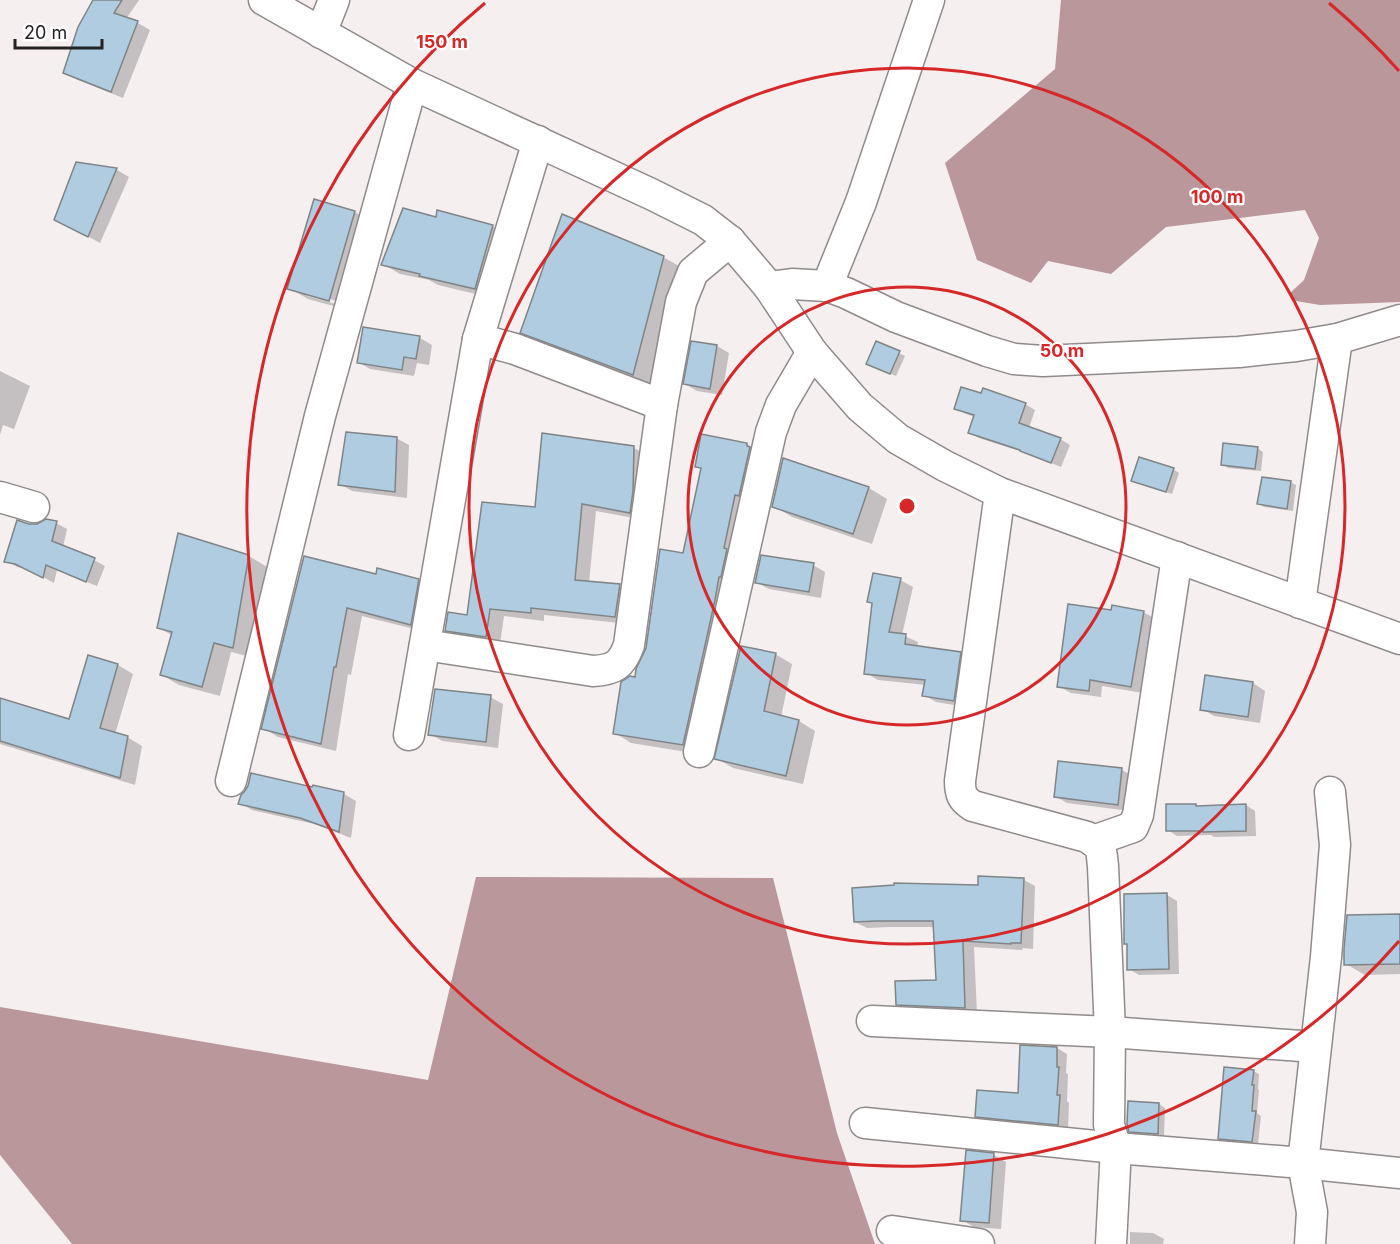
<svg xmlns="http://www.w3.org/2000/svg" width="1400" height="1244" viewBox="0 0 1400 1244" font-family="Inter,sans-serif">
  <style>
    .water { fill: #ba979b }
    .shadow { fill: #0003; fill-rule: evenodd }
    .building { fill: #afcce0; stroke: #7f8486; stroke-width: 1.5 }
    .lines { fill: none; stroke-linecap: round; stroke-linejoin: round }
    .minor-casing { stroke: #908a8b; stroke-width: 33 }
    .minor { stroke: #fff; stroke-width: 30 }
    .ring { fill: none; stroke: #d62828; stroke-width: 3 }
    .centre { fill: #d62828; stroke: #fff; stroke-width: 3 }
    .ring-label { font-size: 18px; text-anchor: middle; font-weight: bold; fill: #d62828; stroke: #fff; stroke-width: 4.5; stroke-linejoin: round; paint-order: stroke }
  </style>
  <rect width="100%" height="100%" fill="#f5eff0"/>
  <g class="water">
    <polygon points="1061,0 1400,0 1400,302 1320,305 1296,301 1289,294 1304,280 1319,238 1305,210 1166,227 1111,274 1048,261 1031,283 977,260 945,163 1055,69"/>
    <polygon points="476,877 773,878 837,1133 875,1244 72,1244 0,1155 0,1007 428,1080"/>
  </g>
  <g class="shadow">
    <polygon points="95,0 139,0 126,19 138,23 150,30 123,98 78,80 65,73"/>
    <polygon points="77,163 117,170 129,177 100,243 69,226"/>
    <path d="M315 201 355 212 373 223 348 310 308 299 289 288ZM307 293 337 301 336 304 307 296Z"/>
    <polygon points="437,218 492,226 509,236 492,298 438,285 429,280 400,274 383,264"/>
    <polygon points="663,257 688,271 657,388 546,346 522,332"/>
    <polygon points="364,329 420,338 432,345 429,365 417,363 414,376 370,369 358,362"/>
    <polygon points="693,342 717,346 729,353 722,395 697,391 685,384"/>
    <polygon points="877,343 905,356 896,376 874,367"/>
    <polygon points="0,371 30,386 14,429 3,425 0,435"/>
    <polygon points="1025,404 1035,410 1029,428 1060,439 1070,445 1061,467 1026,453 979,438 970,432 975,417 966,414 956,408"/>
    <polygon points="396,438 409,445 407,498 352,491 340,484"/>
    <polygon points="747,444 763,454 699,754 631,743 615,733 684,555 702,469 697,466"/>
    <polygon points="634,448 648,456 644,520 596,511 589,583 619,586 634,594 629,624 544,615 544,621 504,616 500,644 460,638 446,630 468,617 536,509"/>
    <polygon points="1257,448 1263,452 1261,471 1228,468 1222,464"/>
    <polygon points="784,460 869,488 887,499 872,544 792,517 774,506"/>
    <polygon points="1173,469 1179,473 1172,494 1138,483"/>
    <polygon points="1290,482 1296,485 1293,511 1264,507 1258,503"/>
    <polygon points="56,523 67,529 63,547 94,560 105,566 97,586 57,570 54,583 28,569 17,567 6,561 30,525"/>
    <polygon points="179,535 249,556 267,567 251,657 231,652 220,696 179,685 162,675 173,636 158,627"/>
    <polygon points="305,557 377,576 418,580 433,589 426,632 362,616 351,675 348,674 336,751 278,737 263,728"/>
    <polygon points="813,565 825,572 821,598 769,589 756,582"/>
    <polygon points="900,580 913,587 902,635 918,642 917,647 960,653 972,660 966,707 936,702 924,695 926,685 878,680 866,673 873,604 868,602"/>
    <polygon points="1113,611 1143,612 1156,619 1143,693 1102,686 1101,697 1071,693 1058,686"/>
    <polygon points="775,654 792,664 781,717 799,721 815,731 803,784 733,768 716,758"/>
    <polygon points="89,657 118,665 133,674 115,734 127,737 142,746 135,785 0,744 0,699 70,720"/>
    <polygon points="1253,683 1265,691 1260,723 1214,716 1202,709"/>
    <polygon points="490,697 503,704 498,748 442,741 430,734"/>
    <polygon points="1122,770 1134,777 1130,811 1067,803 1055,796"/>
    <polygon points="344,794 356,801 351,838 314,824 252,810 240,803"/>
    <polygon points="1246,805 1255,811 1256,836 1214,837 1211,835 1177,836 1168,830 1196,806 1198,807"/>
    <polygon points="1024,880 1035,886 1033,949 1023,948 1022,950 974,947 977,1014 909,1011 897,1004 937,982 935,927 890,927 867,928 855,922 979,886"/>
    <polygon points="1167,895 1177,901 1179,974 1139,975 1129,969 1128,944"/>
    <polygon points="1400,916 1400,974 1365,975 1346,964"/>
    <polygon points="1057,1048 1067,1054 1066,1073 1068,1074 1067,1101 1069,1103 1068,1130 986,1121 977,1116 1020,1094"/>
    <polygon points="1253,1071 1259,1074 1258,1089 1259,1090 1257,1113 1261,1116 1258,1144 1225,1141 1219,1138"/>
    <polygon points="1129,1103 1159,1104 1165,1108 1164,1136 1136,1134 1130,1131"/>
    <polygon points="967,1152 994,1155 1006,1162 1001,1229 974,1227 962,1220"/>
    <polygon points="1130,1232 1153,1233 1164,1239 1163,1244 1130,1244"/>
  </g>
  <g class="building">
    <polygon points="93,0 122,0 114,13 138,21 111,92 63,73 78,27"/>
    <polygon points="76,162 117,168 88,237 54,220"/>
    <polygon points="314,199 355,211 329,301 287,289"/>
    <polygon points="403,208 436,217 437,210 493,225 475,289 419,276 420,274 381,265"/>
    <polygon points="562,214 664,256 633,375 520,333"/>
    <polygon points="363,327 420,336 416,359 404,357 402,370 357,363"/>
    <polygon points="691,341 717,345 710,389 683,384"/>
    <polygon points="876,341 900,351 890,374 866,364"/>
    <polygon points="961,387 981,393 983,388 1026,403 1019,423 1061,438 1051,463 1020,451 1020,450 968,433 974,415 954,409"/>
    <polygon points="346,432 397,437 395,492 338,485"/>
    <polygon points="542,433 634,446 633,491 630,513 582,504 575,580 620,584 615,617 531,608 531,613 490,609 486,637 445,631 448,612 467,615 482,502 535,507"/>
    <polygon points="701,434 747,443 747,446 750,447 739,496 735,495 724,548 727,549 721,577 719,577 715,600 683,745 613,734 621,682 630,676 635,677 636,669 646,648 660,549 683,553 701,468 695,467"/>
    <polygon points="1223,443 1258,447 1255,469 1221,465"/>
    <polygon points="1139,457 1174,468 1166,492 1131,481"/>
    <polygon points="783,458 869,487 853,534 772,507"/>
    <polygon points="1262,477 1291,481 1287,509 1257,504"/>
    <polygon points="46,519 57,521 52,541 95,558 86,582 46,565 43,578 15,564 4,562 17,520 29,524 37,524"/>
    <polygon points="178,533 249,555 233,648 214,643 202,687 160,675 172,632 157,628"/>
    <polygon points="761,555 814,563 809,592 755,583"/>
    <polygon points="304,556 376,574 377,568 419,579 411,625 347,608 336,667 334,667 321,744 261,729"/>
    <polygon points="873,573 901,578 889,632 906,634 905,644 961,652 954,701 922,696 925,680 864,674 872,603 867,602"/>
    <polygon points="1068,604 1111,610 1112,605 1144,611 1131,687 1090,680 1089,691 1057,687"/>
    <polygon points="741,646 776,653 764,711 799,720 786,776 714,759"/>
    <polygon points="88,655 118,664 100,728 128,736 120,778 0,741 0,698 69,719"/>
    <polygon points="1205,675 1253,682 1248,717 1200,710"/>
    <polygon points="435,689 491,695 486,742 428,735"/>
    <polygon points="1058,761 1122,768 1118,805 1054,797"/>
    <polygon points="251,773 312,787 313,785 344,792 339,832 300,818 238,804 241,795 244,792 248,786"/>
    <polygon points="1166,804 1196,804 1196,806 1246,804 1246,831 1203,832 1203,831 1166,831"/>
    <polygon points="978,876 1024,878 1021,943 1011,943 1011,944 963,941 965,1008 896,1005 895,981 936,980 933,921 877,921 854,922 852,888 894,885 894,883 978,885"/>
    <polygon points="1167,893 1169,969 1127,970 1127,944 1124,944 1124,894"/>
    <polygon points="1400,914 1400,964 1344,965 1344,949 1347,915"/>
    <polygon points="1020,1045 1057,1047 1057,1067 1059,1067 1057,1095 1060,1095 1058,1125 975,1117 977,1090 1018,1093"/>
    <polygon points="1224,1067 1254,1070 1252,1085 1254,1085 1252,1111 1256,1111 1252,1142 1218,1139"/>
    <polygon points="1128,1101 1159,1103 1158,1134 1129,1132 1127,1124"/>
    <polygon points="966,1150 994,1153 989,1223 960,1221"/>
  </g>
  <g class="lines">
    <defs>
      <g id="minor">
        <polyline points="264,0 412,84 651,194 703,220 730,241 769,287 812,352 860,407 898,439 945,466 1000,493 1400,639"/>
        <polyline points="321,33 334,0"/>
        <polyline points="827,286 861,202 929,0"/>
        <polyline points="769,287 792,284 827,286 846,293 896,317 987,351 1014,359 1043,361 1239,352 1296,346 1337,339 1400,320"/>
        <polyline points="478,339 538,141"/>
        <path d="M1000 493 960 781C960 794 962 799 973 806L1087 837C1103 847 1101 849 1103 866L1110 1032 1109 1125 1116 1148 1111 1244"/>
        <polyline points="0,497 34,507"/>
        <polyline points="1300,603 1337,339"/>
        <path d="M425 645 593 671C614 670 622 665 629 645L662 405 681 302 693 272 730 241"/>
        <polyline points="409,735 478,339 515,349 662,405"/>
        <polyline points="699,752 771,432 781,405 812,352"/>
        <polyline points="231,781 320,416 412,84"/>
        <polyline points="1093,841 1133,827 1138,815 1177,557"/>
        <polyline points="872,1021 1110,1032 1315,1047"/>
        <polyline points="865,1123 1116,1148 1303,1163 1400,1173"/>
        <polyline points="892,1231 979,1244"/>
        <polyline points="1310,1244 1312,1212 1303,1163 1326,957 1335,845 1330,792"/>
      </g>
    </defs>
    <use href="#minor" class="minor-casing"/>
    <use href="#minor" class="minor"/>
  </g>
  <g class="ring">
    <circle cx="907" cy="506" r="219"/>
    <circle cx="907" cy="506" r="438"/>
    <path d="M1399 941A657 657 0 1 1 485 3M1329 3A657 657 0 0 1 1399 71"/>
  </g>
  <circle cx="907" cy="506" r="9" class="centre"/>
  <g class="ring-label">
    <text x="442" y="48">150 m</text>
    <text x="1217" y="203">100 m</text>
    <text x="1062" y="357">50 m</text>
  </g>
  <path d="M15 39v9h87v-9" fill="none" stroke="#242222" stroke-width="3"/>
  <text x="24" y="39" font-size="18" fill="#242222" stroke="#ffffff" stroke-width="4.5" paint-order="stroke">20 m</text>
</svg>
